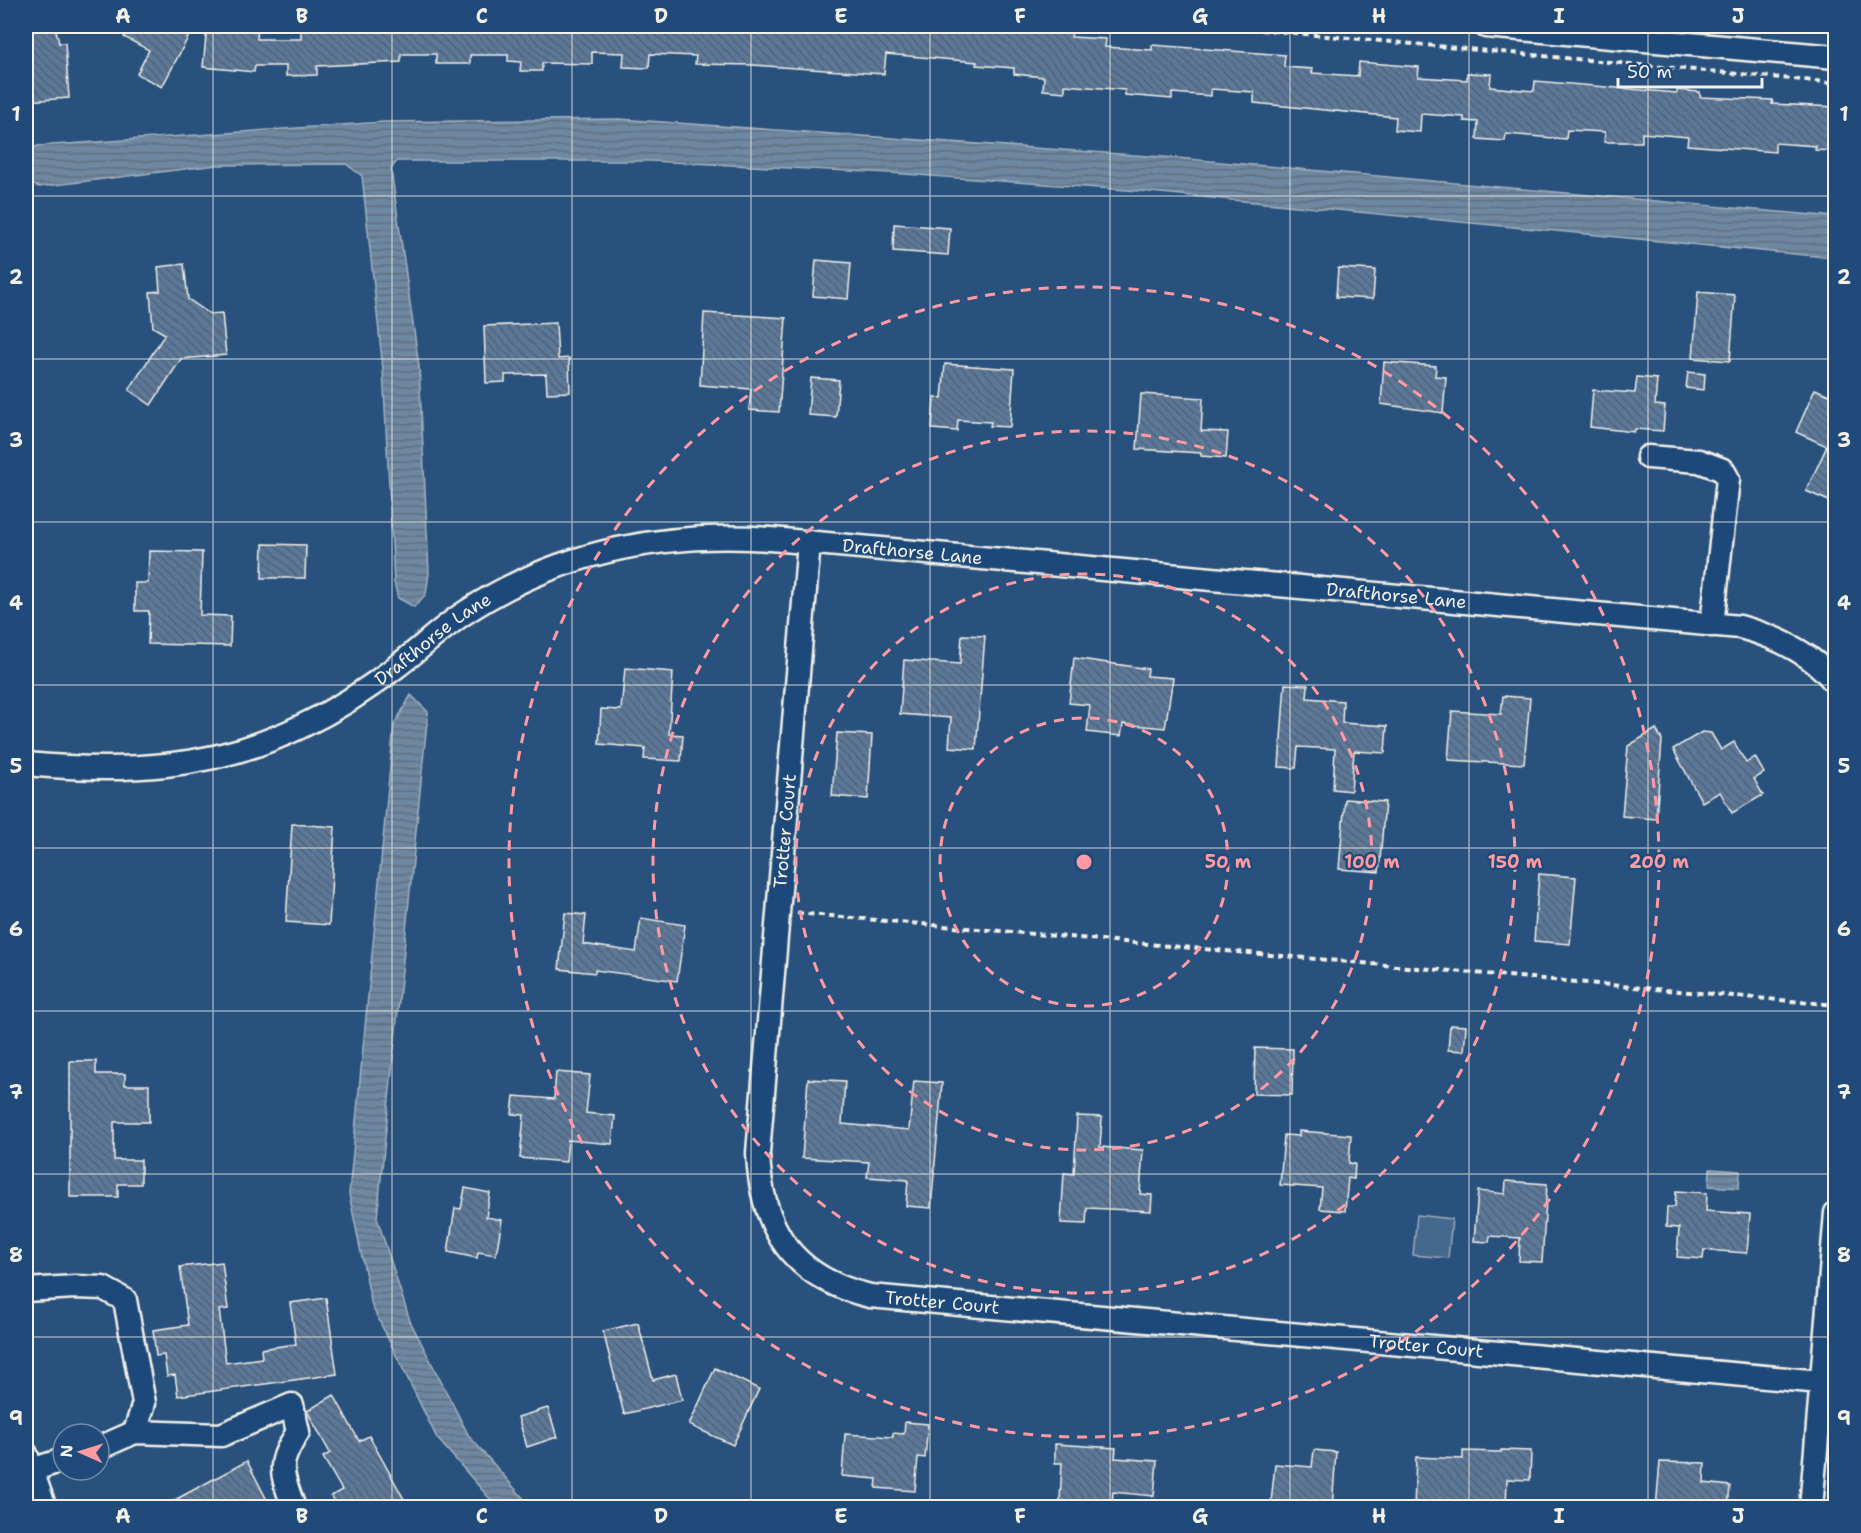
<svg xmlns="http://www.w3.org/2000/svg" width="1861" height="1533" viewBox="0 0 1861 1533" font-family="'Shantell Sans',sans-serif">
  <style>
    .green { fill: #45688e; stroke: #9cacbb; stroke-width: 1.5 }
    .water { fill: url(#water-rules); stroke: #a4b2be; stroke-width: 1.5 }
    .building { fill: url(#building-back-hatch); stroke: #f4f1e8; stroke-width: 1.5 }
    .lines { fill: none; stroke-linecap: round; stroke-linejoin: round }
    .minor-casing { stroke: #f4f1e8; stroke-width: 27 }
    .path { stroke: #f4f1e8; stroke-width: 4; stroke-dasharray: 6 4.5; stroke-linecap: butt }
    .minor { stroke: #1f4a7a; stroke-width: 22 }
    .grid { fill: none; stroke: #f4f1e8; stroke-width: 1.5; stroke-opacity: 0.55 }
    .ring { fill: none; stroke: #ff9aa2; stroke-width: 3; stroke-dasharray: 10 8 }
    .labels { text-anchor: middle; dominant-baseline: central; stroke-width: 4.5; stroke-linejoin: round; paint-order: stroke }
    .street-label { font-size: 18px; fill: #f4f1e8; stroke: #1f4a7a }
    .centre { fill: #ff9aa2; stroke: #1f4a7a; stroke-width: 3 }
    .ring-label { font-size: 18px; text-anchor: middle; font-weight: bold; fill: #ff9aa2; stroke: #1f4a7a; stroke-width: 4.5; stroke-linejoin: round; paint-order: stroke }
    .neatline { fill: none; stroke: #f4f1e8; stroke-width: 2 }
    .grid-label { font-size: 20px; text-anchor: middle; font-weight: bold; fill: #f4f1e8 }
  </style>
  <defs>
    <pattern id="water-rules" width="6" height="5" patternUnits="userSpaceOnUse" patternTransform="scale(1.5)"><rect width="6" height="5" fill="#6e88a2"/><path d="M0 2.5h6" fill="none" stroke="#5f6e7d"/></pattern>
    <pattern id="building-back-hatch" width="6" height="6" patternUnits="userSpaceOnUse" patternTransform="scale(1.5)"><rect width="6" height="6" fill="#5b7899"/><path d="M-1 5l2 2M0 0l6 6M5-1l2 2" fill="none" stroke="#536274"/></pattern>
  </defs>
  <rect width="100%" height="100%" fill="#28517e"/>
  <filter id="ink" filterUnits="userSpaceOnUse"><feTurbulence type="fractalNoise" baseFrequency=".0167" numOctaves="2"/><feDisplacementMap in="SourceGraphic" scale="12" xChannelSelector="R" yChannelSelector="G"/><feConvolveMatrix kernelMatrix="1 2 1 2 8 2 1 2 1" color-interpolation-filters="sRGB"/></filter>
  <g filter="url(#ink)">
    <polygon class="green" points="1417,1215 1452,1219 1448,1258 1413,1255"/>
    <g class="water">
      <polygon points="619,119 1177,158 1835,217 1835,258 1140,191 890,173 650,161 397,161 391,169 419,366 429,573 426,594 414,607 398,598 394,582 383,369 362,176 346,164 217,165 39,187 26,182 26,150 38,146 384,122"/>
      <polygon points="411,695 428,712 377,1218 410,1321 469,1436 531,1507 497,1507 437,1438 372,1306 349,1194 394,725"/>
      <polygon points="1710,1169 1740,1171 1739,1188 1709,1186"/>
    </g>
    <g class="building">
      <polygon points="26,26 55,26 59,43 65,43 69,98 26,101"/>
      <polygon points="130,26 194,26 162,87 137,74 149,50 124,37"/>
      <polygon points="207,26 258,26 257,39 301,39 301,26 865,26 864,29 907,32 908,26 1037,26 1072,29 1071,37 1106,39 1105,47 1152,50 1152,45 1285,55 1284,67 1313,69 1312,73 1358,76 1359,62 1419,67 1418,77 1467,80 1467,73 1491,74 1490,87 1534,91 1535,81 1677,93 1677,90 1688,91 1700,92 1700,97 1773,100 1772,104 1836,107 1836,151 1815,150 1816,146 1775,143 1775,152 1687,145 1688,137 1642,133 1642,142 1604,142 1605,132 1567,130 1566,139 1506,134 1505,141 1477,139 1478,122 1464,121 1464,117 1421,114 1420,132 1395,130 1396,117 1254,103 1254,92 1211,89 1211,96 1172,93 1172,99 1125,95 1125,90 1065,85 1065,92 1043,90 1044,77 1014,74 1014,68 976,65 977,62 886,54 884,74 753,65 695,64 696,56 650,54 649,68 623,67 624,53 592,52 592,64 542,63 542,71 520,71 521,62 508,61 508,55 470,55 470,64 436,64 436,54 401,54 401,62 317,66 317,75 286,76 286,66 255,66 254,72 203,67"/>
      <polygon points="894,224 950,228 948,255 893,251"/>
      <polygon points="816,260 851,263 848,299 813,296"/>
      <polygon points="184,264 188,299 210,314 222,313 226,355 181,359 151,405 129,390 165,334 153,327 150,292 160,291 158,267"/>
      <polygon points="1338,268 1375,270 1373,299 1336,297"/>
      <polygon points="1698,292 1735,295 1730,361 1693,358"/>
      <polygon points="704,313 786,318 779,412 749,410 751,389 700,385"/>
      <polygon points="556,323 558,359 569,358 570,392 547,393 546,374 505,375 505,382 486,383 484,326"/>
      <polygon points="1384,362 1436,366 1435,376 1446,377 1443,413 1381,404"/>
      <polygon points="945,364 1014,369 1010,427 990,426 991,422 958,420 957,431 932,429 934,397 942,398"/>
      <polygon points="1688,372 1705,374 1704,390 1686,388"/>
      <polygon points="1637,377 1657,379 1655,405 1665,406 1663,431 1635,429 1634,432 1590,427 1593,390 1635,393"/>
      <polygon points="811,378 839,380 836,417 808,415"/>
      <polygon points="1815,389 1836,398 1836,504 1806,491 1827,446 1796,432"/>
      <polygon points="1141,394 1203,398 1201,431 1228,432 1226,458 1201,456 1201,453 1137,449"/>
      <polygon points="263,544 306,545 305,578 262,578"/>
      <polygon points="149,551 202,552 200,615 231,616 230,646 148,644 149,611 135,611 135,583 148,583"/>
      <polygon points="962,635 985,636 976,749 949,747 951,718 900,714 904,660 960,664"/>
      <polygon points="1074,658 1148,669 1147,676 1173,678 1165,728 1123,724 1121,736 1087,732 1090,705 1069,703"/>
      <polygon points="625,668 673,672 669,734 683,735 681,761 644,759 645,748 599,744 601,709 621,710"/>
      <polygon points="1285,684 1308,685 1307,698 1343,701 1342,723 1387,726 1385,753 1354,751 1351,791 1333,789 1335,749 1298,747 1296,768 1279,767"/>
      <polygon points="1503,696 1530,698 1524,764 1448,760 1452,711 1501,714"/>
      <polygon points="1656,729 1662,740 1656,819 1622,816 1628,746"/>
      <polygon points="1702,732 1711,733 1721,750 1734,742 1746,763 1755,757 1764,773 1754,779 1763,795 1732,813 1720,792 1702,802 1673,749"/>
      <polygon points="837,733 872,735 868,799 832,796"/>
      <polygon points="1345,799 1385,802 1379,872 1339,869"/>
      <polygon points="292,824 335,827 329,925 286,922"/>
      <polygon points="1539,874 1576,877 1570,944 1534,941"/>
      <polygon points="565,913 586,915 583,944 636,952 641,918 685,925 677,981 595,970 595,973 559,969"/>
      <polygon points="1450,1025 1466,1026 1464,1051 1448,1050"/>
      <polygon points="1255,1048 1293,1049 1292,1095 1254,1094"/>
      <polygon points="70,1061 96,1061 96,1074 125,1074 125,1085 149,1085 149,1122 114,1122 114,1160 141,1160 141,1184 118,1184 118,1197 70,1197"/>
      <polygon points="556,1072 590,1075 586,1113 615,1116 612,1144 568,1140 566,1162 520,1158 524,1115 512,1114 514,1096 554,1099"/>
      <polygon points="808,1079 845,1081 842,1124 909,1130 914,1081 942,1083 931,1208 906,1206 908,1180 867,1177 869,1162 802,1158"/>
      <polygon points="1077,1116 1102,1117 1100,1147 1143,1150 1140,1194 1152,1195 1151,1211 1087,1208 1086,1224 1061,1223 1064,1173 1074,1174"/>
      <polygon points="1299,1131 1351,1135 1349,1163 1355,1164 1354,1179 1348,1178 1345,1211 1320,1209 1322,1188 1280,1185 1284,1135 1299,1136"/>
      <polygon points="1506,1181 1547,1184 1542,1262 1519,1261 1520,1238 1490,1236 1489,1242 1474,1241 1478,1191 1505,1194"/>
      <polygon points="465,1188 490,1193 486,1217 502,1220 496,1255 478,1252 477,1258 448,1252 455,1208 461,1209"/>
      <polygon points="1676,1191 1707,1193 1706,1211 1750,1214 1747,1253 1704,1250 1703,1259 1677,1257 1679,1228 1666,1227 1667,1207 1675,1207"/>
      <polygon points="222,1262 228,1309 219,1310 226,1363 262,1358 261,1349 296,1344 290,1303 326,1298 337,1374 178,1396 175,1375 167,1376 164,1355 156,1356 153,1330 188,1325 180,1267"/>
      <polygon points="638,1323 653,1380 676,1374 682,1400 624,1414 603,1331"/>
      <polygon points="715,1368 759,1389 733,1445 689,1425"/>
      <polygon points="334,1395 359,1441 369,1436 409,1508 337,1508 331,1496 342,1490 323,1457 330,1453 307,1411"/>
      <polygon points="548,1408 557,1437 527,1447 518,1417"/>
      <polygon points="905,1422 928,1424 925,1458 918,1457 915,1491 876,1488 877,1479 842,1476 845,1434 893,1437 893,1433 904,1434"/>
      <polygon points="1055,1444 1116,1448 1115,1458 1157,1461 1154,1496 1113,1492 1112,1505 1060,1501 1062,1463 1055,1463"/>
      <polygon points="1314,1450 1336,1452 1332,1508 1301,1508 1301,1505 1271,1503 1275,1464 1312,1467"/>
      <polygon points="1501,1450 1531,1451 1530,1480 1507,1479 1506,1508 1439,1504 1439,1508 1414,1508 1416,1457 1463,1459 1463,1451 1501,1452"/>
      <polygon points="247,1461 271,1508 160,1508"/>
      <polygon points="1660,1462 1705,1463 1704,1483 1730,1486 1728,1508 1656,1508"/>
    </g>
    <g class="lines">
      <defs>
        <g id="minor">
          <polyline points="1486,26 1836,57"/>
          <polyline points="1648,457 1699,461 1723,470 1728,479 1712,625"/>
          <path id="s1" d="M809 542 758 1153C761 1229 793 1278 870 1296L1821 1382"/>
          <path id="s2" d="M26 764C122 773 211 770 300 727 334 711 366 691 396 667 419 650 439 630 463 614 559 550 670 530 783 540L1740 627C1777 637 1813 653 1836 684"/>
          <polyline points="26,1290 75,1287 103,1288 125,1300 144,1403 135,1432"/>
          <path d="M99 1448 135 1432 221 1435 292 1405 298 1432C276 1466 281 1471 294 1508"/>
          <polyline points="26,1454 45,1508"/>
          <polyline points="31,1470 63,1460"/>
          <polyline points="1811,1508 1836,1213"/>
        </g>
      </defs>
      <use href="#minor" class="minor-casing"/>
      <g class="path">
        <polyline points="1219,26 1836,83"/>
        <polyline points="797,913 1836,1005"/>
      </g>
      <use href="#minor" class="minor"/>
    </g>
  </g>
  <path class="grid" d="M213 26V1508M392 26V1508M572 26V1508M751 26V1508M930 26V1508M1110 26V1508M1290 26V1508M1469 26V1508M1648 26V1508M26 196H1836M26 359H1836M26 522H1836M26 685H1836M26 848H1836M26 1011H1836M26 1174H1836M26 1337H1836"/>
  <g class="ring">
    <circle cx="1084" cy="862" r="144"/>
    <circle cx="1084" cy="862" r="288"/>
    <circle cx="1084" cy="862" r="431"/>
    <circle cx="1084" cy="862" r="575"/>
  </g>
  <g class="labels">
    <g class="street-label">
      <text stroke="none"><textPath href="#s2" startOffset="944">Drafthorse Lane</textPath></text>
      <text stroke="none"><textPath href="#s2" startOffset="1430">Drafthorse Lane</textPath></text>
      <text stroke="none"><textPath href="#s2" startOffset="440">Drafthorse Lane</textPath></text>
      <text transform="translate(785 831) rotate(-85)">Trotter Court</text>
      <text stroke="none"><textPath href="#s1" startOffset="884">Trotter Court</textPath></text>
      <text stroke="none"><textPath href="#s1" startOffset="1370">Trotter Court</textPath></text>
    </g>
  </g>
  <circle cx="1084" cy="862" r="9" class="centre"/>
  <g class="ring-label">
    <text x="1228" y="868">50 m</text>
    <text x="1372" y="868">100 m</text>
    <text x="1515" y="868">150 m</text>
    <text x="1659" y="868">200 m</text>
  </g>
  <rect width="1861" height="1533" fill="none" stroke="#1f4a7a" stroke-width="66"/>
  <g transform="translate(81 1452) rotate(273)"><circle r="28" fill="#1f4a7a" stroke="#748da6" stroke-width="1.5"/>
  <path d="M0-4.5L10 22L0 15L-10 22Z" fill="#ff9aa2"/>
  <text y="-9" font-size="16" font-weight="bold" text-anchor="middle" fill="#f4f1e8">N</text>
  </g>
  <path d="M1618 78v9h144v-9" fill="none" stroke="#f4f1e8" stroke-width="3"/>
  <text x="1627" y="78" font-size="18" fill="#f4f1e8" stroke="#1f4a7a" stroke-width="4.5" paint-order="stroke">50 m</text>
  <rect x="33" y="33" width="1795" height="1467" class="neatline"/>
  <g class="grid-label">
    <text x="123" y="23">A</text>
    <text x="302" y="23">B</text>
    <text x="482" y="23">C</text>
    <text x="661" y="23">D</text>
    <text x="841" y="23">E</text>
    <text x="1020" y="23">F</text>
    <text x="1200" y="23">G</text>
    <text x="1379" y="23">H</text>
    <text x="1559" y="23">I</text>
    <text x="1738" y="23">J</text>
    <text x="16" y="121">1</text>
    <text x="1844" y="121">1</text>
    <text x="16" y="284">2</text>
    <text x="1844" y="284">2</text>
    <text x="16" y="447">3</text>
    <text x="1844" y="447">3</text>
    <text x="16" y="610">4</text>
    <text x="1844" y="610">4</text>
    <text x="16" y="773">5</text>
    <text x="1844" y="773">5</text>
    <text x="16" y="936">6</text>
    <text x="1844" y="936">6</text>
    <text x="16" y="1099">7</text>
    <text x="1844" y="1099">7</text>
    <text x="16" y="1262">8</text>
    <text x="1844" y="1262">8</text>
    <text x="16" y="1425">9</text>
    <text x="1844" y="1425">9</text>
    <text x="123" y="1523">A</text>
    <text x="302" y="1523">B</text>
    <text x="482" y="1523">C</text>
    <text x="661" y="1523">D</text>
    <text x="841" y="1523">E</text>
    <text x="1020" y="1523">F</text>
    <text x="1200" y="1523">G</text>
    <text x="1379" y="1523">H</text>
    <text x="1559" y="1523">I</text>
    <text x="1738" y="1523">J</text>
  </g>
</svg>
